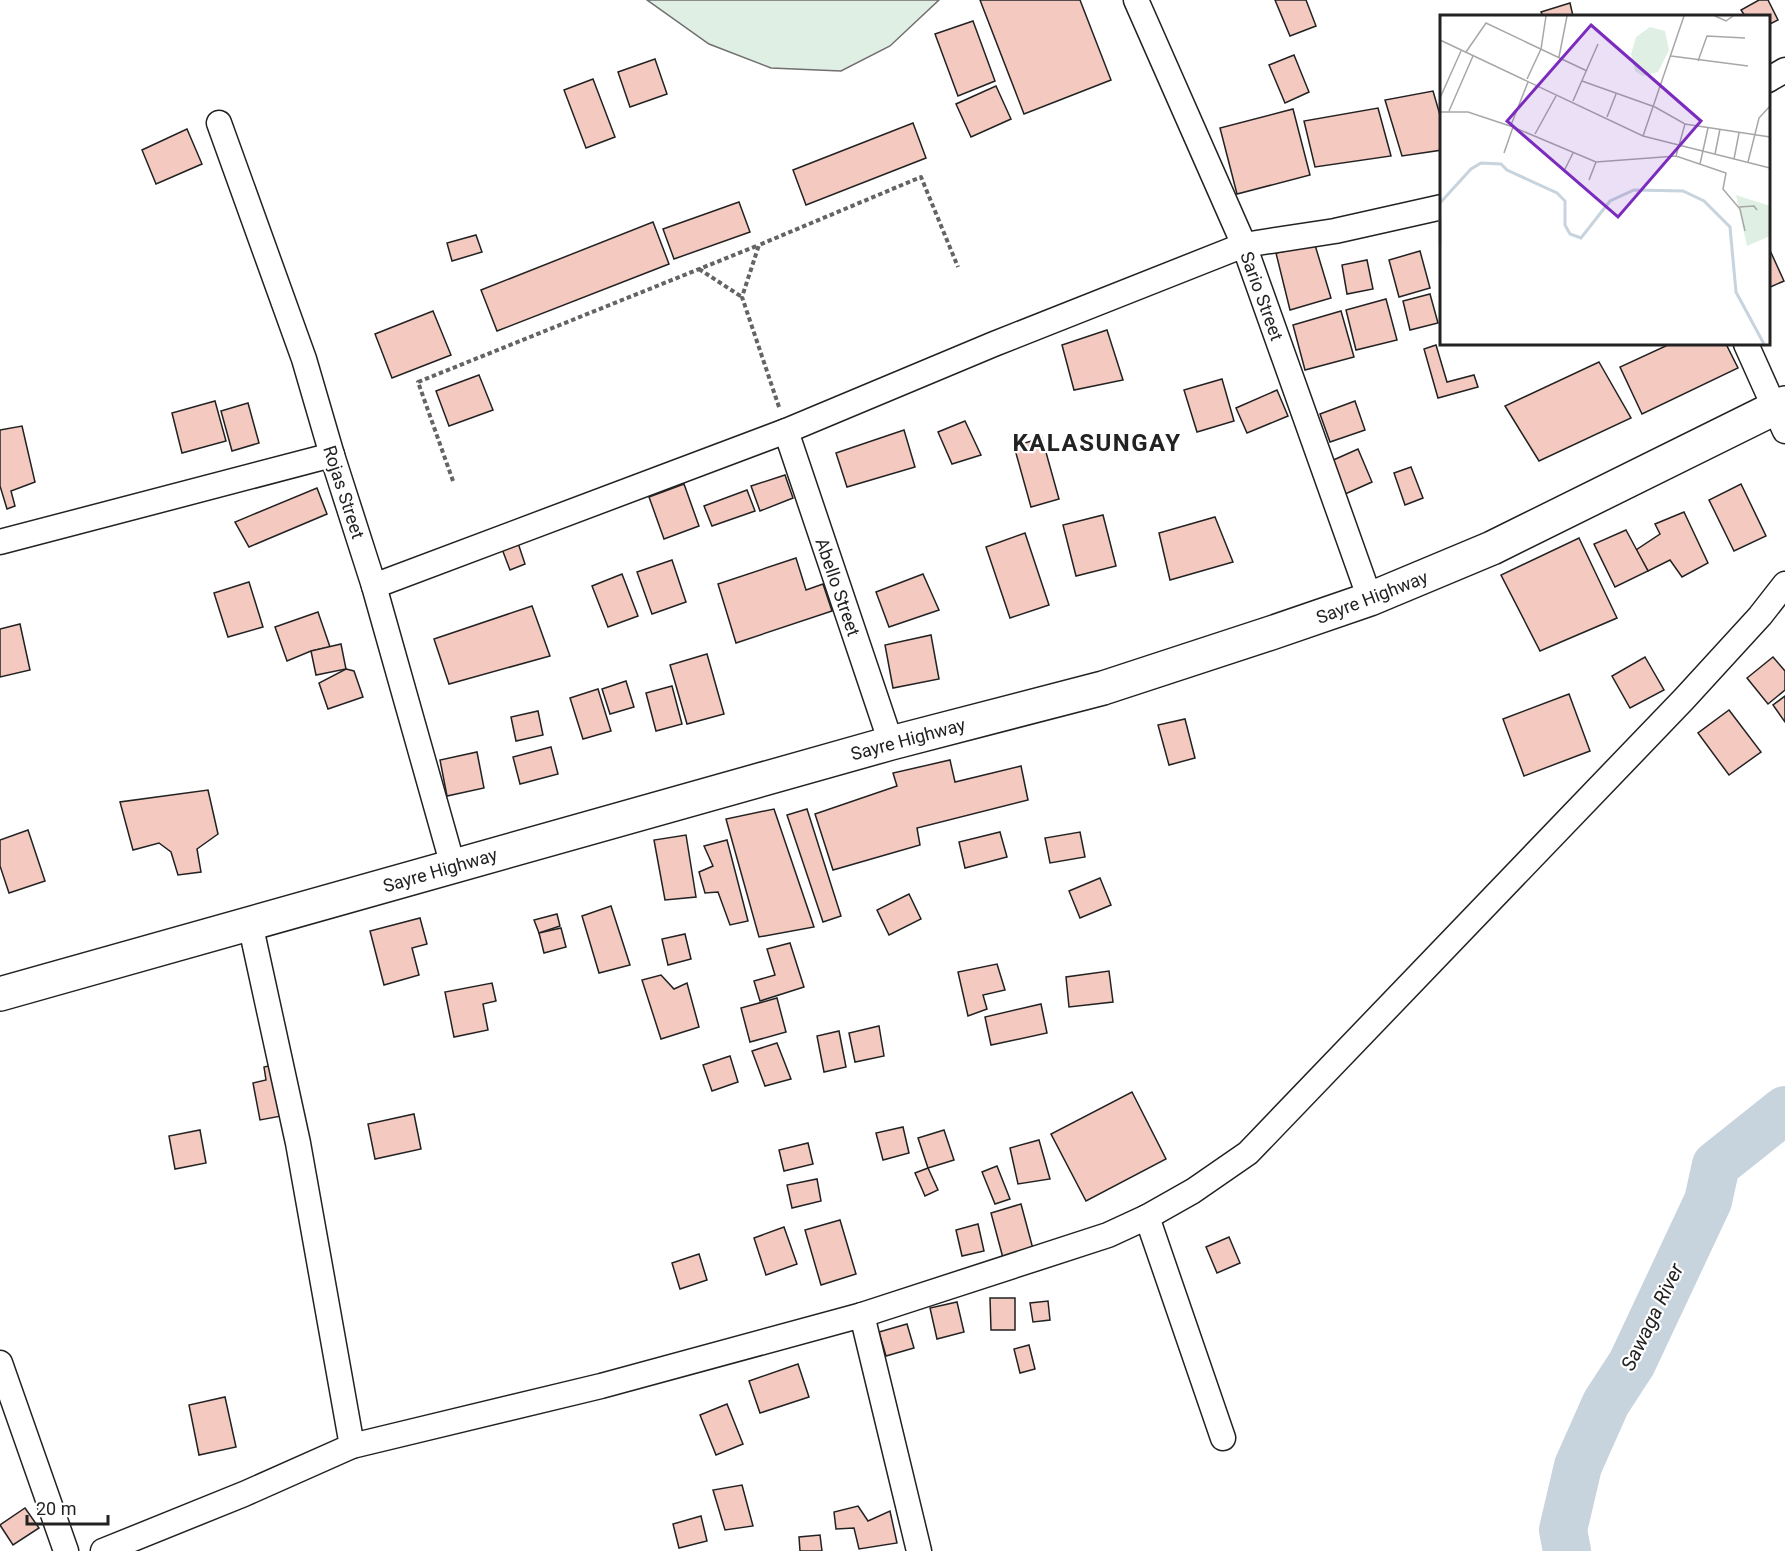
<svg xmlns="http://www.w3.org/2000/svg" width="1785" height="1551" viewBox="0 0 1785 1551" font-family="Roboto,sans-serif">
  <style>
    .green { fill: #e0efe3; stroke: #6f6f6f; stroke-width: 1.5 }
    .lines { fill: none; stroke-linecap: round; stroke-linejoin: round }
    .river { stroke: #c7d3dd; stroke-width: 48 }
    .building { fill: #f3c9c0; stroke: #222; stroke-width: 1.5 }
    .street-casing { stroke: #222; stroke-width: 27 }
    .highway-casing { stroke: #222; stroke-width: 36 }
    .path { stroke: #646464; stroke-width: 4; stroke-dasharray: 4.5 3; stroke-linecap: butt }
    .street { stroke: #fff; stroke-width: 24 }
    .highway { stroke: #fff; stroke-width: 33 }
    .labels { text-anchor: middle; dominant-baseline: central; stroke-width: 4.5; stroke-linejoin: round; paint-order: stroke }
    .street-label { font-size: 18px; fill: #222; stroke: #fff }
    .water-label { font-size: 20px; font-style: italic; fill: #222; stroke: #fff }
    .district-label { font-size: 24px; font-weight: bold; letter-spacing: 1.5px; fill: #222; stroke: #fff }
    .inset-river { fill: none; stroke: #c7d3dd; stroke-width: 3 }
    .inset-road { fill: none; stroke: #a7a7a7; stroke-width: 1.5 }
    .view { fill: #7b2cbf; fill-opacity: 0.15; stroke: #7b2cbf; stroke-width: 3 }
    .inset-edge { fill: none; stroke: #222; stroke-width: 3 }
  </style>
  <rect width="100%" height="100%" fill="#fff"/>
  <polygon class="green" points="647,0 939,0 890,46 841,71 771,68 709,44"/>
  <g class="lines">
    <polyline class="river" points="1567,1551 1563,1530 1578,1466 1606,1403 1632,1363 1708,1201 1716,1165 1785,1110"/>
  </g>
  <g class="building">
    <polygon points="980,0 1080,0 1111,80 1024,114"/>
    <polygon points="1275,0 1306,0 1316,26 1290,36"/>
    <polygon points="1759,0 1768,0 1778,20 1768,25 1768,16 1745,16 1741,10"/>
    <polygon points="1570,3 1573,16 1543,16 1541,12"/>
    <polygon points="973,21 995,81 958,96 935,34"/>
    <polygon points="1294,55 1309,92 1285,103 1269,65"/>
    <polygon points="655,59 667,94 630,107 618,72"/>
    <polygon points="593,79 615,137 586,148 564,90"/>
    <polygon points="996,86 1011,119 971,137 956,104"/>
    <polygon points="1433,91 1442,122 1442,150 1402,156 1385,100"/>
    <polygon points="1378,108 1391,156 1315,167 1304,121"/>
    <polygon points="1293,109 1310,175 1237,194 1220,128"/>
    <polygon points="913,123 926,158 806,205 793,170"/>
    <polygon points="187,129 202,164 156,184 142,150"/>
    <polygon points="739,202 750,232 674,259 663,229"/>
    <polygon points="653,222 669,264 497,331 481,290"/>
    <polygon points="476,235 482,252 452,261 447,243"/>
    <polygon points="1315,245 1331,298 1290,310 1276,253"/>
    <polygon points="1768,246 1784,281 1768,288"/>
    <polygon points="1420,251 1430,288 1399,297 1389,260"/>
    <polygon points="1367,260 1373,289 1347,294 1342,265"/>
    <polygon points="1430,294 1438,323 1410,330 1403,301"/>
    <polygon points="1386,299 1397,340 1356,350 1346,310"/>
    <polygon points="433,311 451,355 392,378 375,334"/>
    <polygon points="1341,311 1354,357 1305,370 1293,325"/>
    <polygon points="1107,330 1123,380 1074,390 1062,345"/>
    <polygon points="1670,344 1726,344 1738,368 1642,414 1620,367"/>
    <polygon points="1436,345 1447,382 1474,375 1478,387 1438,398 1424,349"/>
    <polygon points="1599,362 1631,418 1539,461 1505,406"/>
    <polygon points="479,375 493,410 449,426 436,391"/>
    <polygon points="1222,379 1234,421 1197,432 1184,390"/>
    <polygon points="1277,390 1288,416 1247,433 1236,408"/>
    <polygon points="215,401 226,441 182,453 172,413"/>
    <polygon points="1355,401 1365,430 1330,442 1320,414"/>
    <polygon points="248,403 259,443 232,451 221,411"/>
    <polygon points="965,421 981,455 952,464 938,432"/>
    <polygon points="22,426 35,482 11,491 15,506 7,509 0,486 0,430"/>
    <polygon points="904,430 915,467 847,487 836,453"/>
    <polygon points="1042,438 1059,499 1031,507 1014,446"/>
    <polygon points="1358,449 1372,482 1343,495 1329,462"/>
    <polygon points="1411,467 1423,498 1405,505 1394,473"/>
    <polygon points="785,475 793,498 760,511 751,486"/>
    <polygon points="684,484 699,526 664,539 649,497"/>
    <polygon points="1741,484 1766,536 1734,551 1709,500"/>
    <polygon points="317,488 327,514 249,547 235,522"/>
    <polygon points="747,490 755,511 712,526 704,506"/>
    <polygon points="1684,512 1708,563 1682,577 1670,560 1648,571 1636,550 1660,534 1655,524"/>
    <polygon points="1103,515 1116,566 1076,576 1063,525"/>
    <polygon points="1215,517 1233,562 1170,580 1159,533"/>
    <polygon points="1626,530 1648,571 1615,587 1594,544"/>
    <polygon points="1025,533 1049,605 1010,618 986,547"/>
    <polygon points="1579,538 1617,618 1540,651 1501,575"/>
    <polygon points="518,543 525,564 510,570 502,549"/>
    <polygon points="796,558 806,590 823,584 832,611 736,643 718,584"/>
    <polygon points="672,560 686,602 652,614 637,572"/>
    <polygon points="622,574 638,616 608,627 592,586"/>
    <polygon points="923,574 939,610 889,627 876,592"/>
    <polygon points="249,582 263,627 228,637 214,593"/>
    <polygon points="532,606 550,656 449,684 434,639"/>
    <polygon points="318,612 330,647 311,651 287,661 275,627"/>
    <polygon points="20,624 30,670 0,677 0,629"/>
    <polygon points="931,635 939,679 893,688 885,645"/>
    <polygon points="341,644 346,669 316,675 311,651"/>
    <polygon points="707,654 724,714 687,724 670,665"/>
    <polygon points="1645,657 1664,690 1630,708 1612,676"/>
    <polygon points="1773,657 1785,671 1785,690 1768,704 1747,678"/>
    <polygon points="346,669 354,671 363,697 328,709 319,683"/>
    <polygon points="626,681 634,707 610,714 602,689"/>
    <polygon points="672,686 682,724 656,731 646,693"/>
    <polygon points="598,689 611,731 583,739 570,698"/>
    <polygon points="1569,694 1590,751 1524,776 1503,719"/>
    <polygon points="1785,696 1785,722 1773,705"/>
    <polygon points="1729,710 1761,752 1729,775 1698,733"/>
    <polygon points="538,711 543,735 516,741 511,717"/>
    <polygon points="1185,719 1195,758 1169,765 1158,725"/>
    <polygon points="551,747 558,774 520,784 513,757"/>
    <polygon points="477,752 484,788 447,796 440,760"/>
    <polygon points="950,760 955,782 1021,766 1028,800 917,828 920,845 833,870 815,814 897,786 893,773"/>
    <polygon points="208,790 218,834 197,849 201,872 178,875 171,852 159,843 133,850 120,802"/>
    <polygon points="774,809 814,927 759,937 726,819"/>
    <polygon points="807,809 841,916 823,922 787,815"/>
    <polygon points="28,830 45,881 9,893 0,866 0,840"/>
    <polygon points="1000,832 1007,857 965,868 959,842"/>
    <polygon points="1080,832 1085,857 1050,863 1045,838"/>
    <polygon points="686,835 696,897 665,900 654,840"/>
    <polygon points="727,840 748,921 730,925 718,892 705,893 699,872 713,866 704,846"/>
    <polygon points="1100,878 1111,905 1080,918 1069,891"/>
    <polygon points="909,894 921,919 889,935 877,910"/>
    <polygon points="611,906 630,965 599,973 582,916"/>
    <polygon points="557,914 560,926 539,933 534,920"/>
    <polygon points="420,918 427,944 412,948 419,975 384,985 370,931"/>
    <polygon points="561,928 566,947 544,953 539,933"/>
    <polygon points="685,934 691,959 668,965 662,939"/>
    <polygon points="790,943 804,987 760,1001 754,981 775,975 767,949"/>
    <polygon points="997,964 1005,990 983,995 987,1009 968,1016 958,972"/>
    <polygon points="1109,971 1113,1002 1069,1007 1066,977"/>
    <polygon points="661,975 674,989 687,983 699,1027 661,1039 642,980"/>
    <polygon points="492,983 496,1001 483,1004 488,1030 454,1037 445,992"/>
    <polygon points="777,998 786,1032 750,1042 741,1008"/>
    <polygon points="1041,1004 1047,1033 991,1045 985,1017"/>
    <polygon points="879,1026 884,1056 855,1062 849,1033"/>
    <polygon points="839,1031 846,1067 824,1072 817,1036"/>
    <polygon points="777,1043 791,1079 765,1086 752,1051"/>
    <polygon points="730,1056 738,1082 712,1091 703,1065"/>
    <polygon points="278,1064 287,1115 260,1120 253,1083 266,1080 264,1067"/>
    <polygon points="1132,1092 1166,1159 1086,1201 1051,1134"/>
    <polygon points="414,1114 421,1149 375,1159 368,1124"/>
    <polygon points="903,1127 909,1153 883,1160 876,1133"/>
    <polygon points="200,1130 206,1163 175,1169 169,1136"/>
    <polygon points="944,1130 954,1160 928,1168 918,1138"/>
    <polygon points="1039,1140 1050,1179 1018,1184 1010,1148"/>
    <polygon points="808,1143 813,1164 784,1171 779,1150"/>
    <polygon points="997,1166 1010,1199 995,1204 982,1172"/>
    <polygon points="928,1168 938,1190 925,1196 915,1173"/>
    <polygon points="817,1179 821,1201 792,1208 787,1185"/>
    <polygon points="1021,1204 1033,1249 1003,1258 991,1213"/>
    <polygon points="840,1220 856,1274 821,1285 805,1230"/>
    <polygon points="978,1224 984,1251 962,1256 956,1230"/>
    <polygon points="784,1227 797,1264 766,1275 754,1238"/>
    <polygon points="1229,1237 1240,1263 1217,1273 1206,1247"/>
    <polygon points="699,1254 707,1280 680,1289 672,1263"/>
    <polygon points="990,1298 1015,1298 1015,1330 991,1330"/>
    <polygon points="1048,1301 1050,1320 1033,1322 1030,1303"/>
    <polygon points="957,1302 964,1332 937,1339 930,1308"/>
    <polygon points="907,1324 914,1348 886,1356 879,1332"/>
    <polygon points="1029,1345 1035,1369 1020,1373 1014,1349"/>
    <polygon points="798,1364 809,1397 760,1413 749,1381"/>
    <polygon points="225,1397 236,1447 199,1455 189,1405"/>
    <polygon points="727,1404 743,1444 716,1455 700,1415"/>
    <polygon points="742,1485 753,1526 725,1530 713,1490"/>
    <polygon points="858,1506 868,1521 890,1511 897,1543 859,1549 854,1528 836,1529 834,1512"/>
    <polygon points="25,1508 39,1528 13,1545 0,1525"/>
    <polygon points="701,1516 707,1541 679,1548 673,1524"/>
    <polygon points="820,1535 822,1551 800,1551 799,1537"/>
  </g>
  <g class="lines">
    <defs>
      <g id="street">
        <polyline points="1136,0 1244,245 1370,599"/>
        <polyline points="1768,80 1785,70"/>
        <polyline points="219,123 304,359 332,455 374,586 453,866"/>
        <polyline points="1746,344 1785,431"/>
        <polyline points="786,431 891,743"/>
        <polyline points="0,542 332,455"/>
        <polyline points="374,586 786,431 994,344 1244,245 1335,231 1442,207"/>
        <polyline points="250,923 298,1143 352,1446"/>
        <polyline points="1147,1217 1223,1438"/>
        <polyline points="862,1315 919,1551"/>
        <polyline points="0,1363 66,1551"/>
        <polyline points="103,1551 244,1494 352,1446 601,1386 862,1315 1108,1235 1147,1217 1193,1191 1248,1153 1684,699 1760,616 1785,584"/>
      </g>
      <polyline id="highway" points="0,994 891,743 1103,688 1271,633 1370,599 1492,548 1785,403"/>
    </defs>
    <use href="#street" class="street-casing"/>
    <use href="#highway" class="highway-casing"/>
    <g class="path">
      <polyline points="699,269 742,297"/>
      <polyline points="779,407 742,297 759,245 921,177 958,267"/>
      <polyline points="453,481 418,382 759,245"/>
    </g>
    <use href="#street" class="street"/>
    <use href="#highway" class="highway"/>
  </g>
  <g class="labels">
    <g class="street-label">
      <text transform="translate(1262 296) rotate(70)">Sario Street</text>
      <text transform="translate(344 492) rotate(72)">Rojas Street</text>
      <text transform="translate(838 587) rotate(71)">Abello Street</text>
      <text transform="translate(1372 597) rotate(-21)">Sayre Highway</text>
      <text transform="translate(908 739) rotate(-15)">Sayre Highway</text>
      <text transform="translate(440 870) rotate(-16)">Sayre Highway</text>
    </g>
    <g class="water-label">
      <text transform="translate(1652 1317) rotate(-64)">Sawaga River</text>
    </g>
    <g class="district-label">
      <text x="1097" y="443">KALASUNGAY</text>
    </g>
  </g>
  <g transform="translate(1440 15)">
    <rect width="330" height="330" fill="#fff"/>
    <path d="M210 12 225 16 229 35 218 57 203 61 195 56 191 39 196 22ZM296 180 330 191V221L307 231Z" fill="#e0efe3"/>
    <path class="inset-river" d="M0 188 31 154 41 148 61 149 67 155 117 178 125 186V210L130 219 141 223 170 186 194 175 243 176 264 186 290 212 296 277 324 329M0 204V230"/>
    <path class="inset-road" d="M275 1 286 6 293 1M0 25 203 121 330 153M26 37 46 8 147 56M231 41 308 51M119 42 127 1M258 46 267 21 305 23M87 64 101 34 106 1M142 66 215 92 245 109 330 122M0 83 21 36M133 86 158 29M9 96 33 41M0 97H28L73 112 156 147 236 141 286 158 283 174 300 194 305 216M167 102 176 79M71 110 88 67M95 119 116 81M203 121 244 1M64 138 73 112M275 139 280 114M236 141 245 109M294 144 299 118M308 147 319 103 330 91M260 149 268 113M124 156 133 138M149 165 156 147M299 192 314 191 317 195"/>
    <path class="view" d="M151 10 261 106 178 202 67 106Z"/>
    <rect width="330" height="330" class="inset-edge"/>
  </g>
  <path d="M27 1515v9h81v-9" fill="none" stroke="#222222" stroke-width="3"/>
  <text x="36" y="1515" font-size="18" fill="#222222" stroke="#ffffff" stroke-width="4.5" paint-order="stroke">20 m</text>
</svg>
